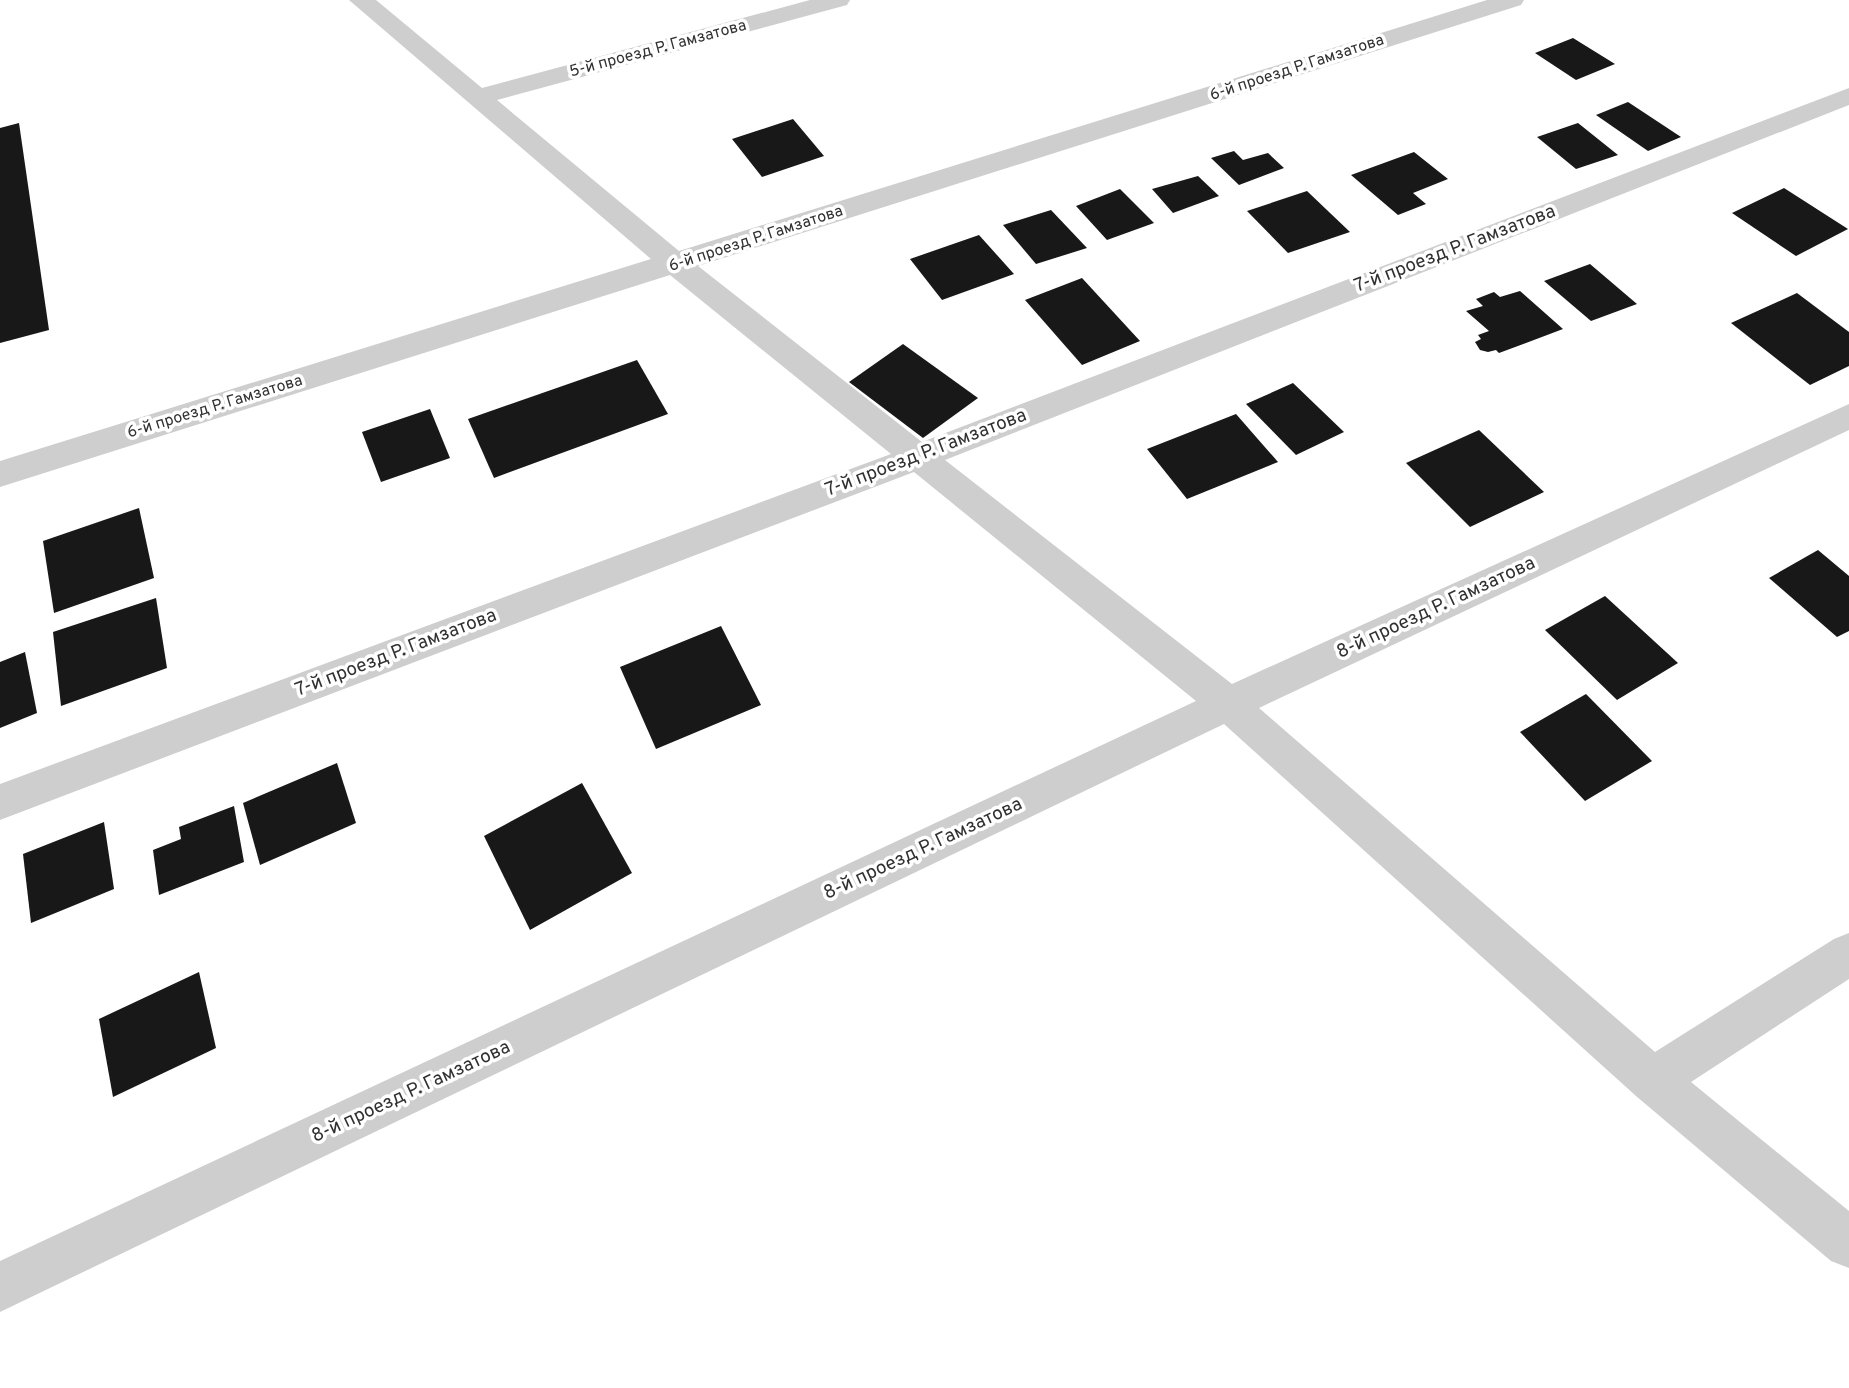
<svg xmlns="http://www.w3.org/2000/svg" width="1849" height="1388" viewBox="0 0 1849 1388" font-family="Overpass,sans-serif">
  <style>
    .building { fill: #181818 }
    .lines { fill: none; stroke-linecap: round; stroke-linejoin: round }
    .street { fill: #cecece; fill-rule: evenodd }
    .labels { text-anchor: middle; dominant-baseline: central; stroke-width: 7; stroke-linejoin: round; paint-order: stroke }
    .far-street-label { font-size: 16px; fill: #313131; stroke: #fff }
    .street-label { font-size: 19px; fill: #313131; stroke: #fff }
  </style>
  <rect width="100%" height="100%" fill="#fff"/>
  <g class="building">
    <polygon points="1573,38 1615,64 1576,80 1535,53"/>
    <polygon points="1628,102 1681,137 1648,151 1596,115"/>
    <polygon points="793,119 824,156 762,177 732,139"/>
    <polygon points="19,123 49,330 0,343 0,128"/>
    <polygon points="1578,123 1618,155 1576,169 1537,137"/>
    <polygon points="1234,151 1243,160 1268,153 1284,168 1239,185 1211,158"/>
    <polygon points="1414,152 1448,179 1413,193 1426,204 1398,215 1351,175"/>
    <polygon points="1198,176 1219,196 1173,213 1152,189"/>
    <polygon points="1784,188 1848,229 1796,256 1732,213"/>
    <polygon points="1120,189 1154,223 1107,240 1076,206"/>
    <polygon points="1307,191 1350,232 1288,253 1247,211"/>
    <polygon points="1051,210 1087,248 1036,264 1003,225"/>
    <polygon points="979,235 1014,274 942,300 910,259"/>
    <polygon points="1590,264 1637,304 1591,321 1544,281"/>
    <polygon points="1082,278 1140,341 1082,365 1025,300"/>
    <polygon points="1520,291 1563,329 1499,353 1496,350 1488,352 1480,350 1475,342 1481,339 1478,335 1489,331 1466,311 1483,306 1476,299 1494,292 1500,297"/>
    <polygon points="1797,293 1849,332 1849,366 1810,385 1731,323"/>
    <polygon points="903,344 978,398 923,438 849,382"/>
    <polygon points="637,360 668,414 494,478 468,419"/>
    <polygon points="1293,383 1344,432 1296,455 1246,404"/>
    <polygon points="430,409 450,458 381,482 362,432"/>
    <polygon points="1236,414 1278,462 1187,499 1147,449"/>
    <polygon points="1479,430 1544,492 1470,527 1406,463"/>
    <polygon points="139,508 154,578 54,613 43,541"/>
    <polygon points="1818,550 1849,576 1849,631 1837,637 1769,578"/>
    <polygon points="1605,596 1678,663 1617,700 1545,630"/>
    <polygon points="156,598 167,668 61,706 53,632"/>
    <polygon points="721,626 761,705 656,749 620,667"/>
    <polygon points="25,652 37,713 0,728 0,662"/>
    <polygon points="1586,694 1652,761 1585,801 1520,732"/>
    <polygon points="337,763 356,823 260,865 243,803"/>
    <polygon points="582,783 632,873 530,930 484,836"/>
    <polygon points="234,806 244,862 159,895 153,850 181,839 179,827"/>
    <polygon points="104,822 114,889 31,923 23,854"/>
    <polygon points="199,972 216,1048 113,1097 99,1019"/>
  </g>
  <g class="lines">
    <polygon class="street" points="349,0 376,0 482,88 810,0 850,0 847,5 497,100 679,251 1487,0 1524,0 1521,5 698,266 922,442 1849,88 1849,105 945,460 1232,684 1849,404 1849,430 1259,708 1655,1052 1834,939 1849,933 1849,979 1691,1082 1849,1211 1849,1268 1831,1261 1636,1096 1224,724 0,1312 0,1261 1196,701 914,472 0,820 0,784 891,454 670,275 0,487 0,461 651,259"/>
  </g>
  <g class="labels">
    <g class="far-street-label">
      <text transform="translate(658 49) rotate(-15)">5-й проезд Р. Гамзатова</text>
      <text transform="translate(1297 68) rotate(-18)">6-й проезд Р. Гамзатова</text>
      <text transform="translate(756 239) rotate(-18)">6-й проезд Р. Гамзатова</text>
      <text transform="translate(215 407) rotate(-17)">6-й проезд Р. Гамзатова</text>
    </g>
    <g class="street-label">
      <text transform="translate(1455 249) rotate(-21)">7-й проезд Р. Гамзатова</text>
      <text transform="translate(926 453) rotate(-21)">7-й проезд Р. Гамзатова</text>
      <text transform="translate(1436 608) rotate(-25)">8-й проезд Р. Гамзатова</text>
      <text transform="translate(396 653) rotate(-21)">7-й проезд Р. Гамзатова</text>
      <text transform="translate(923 849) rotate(-25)">8-й проезд Р. Гамзатова</text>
      <text transform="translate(411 1092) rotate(-25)">8-й проезд Р. Гамзатова</text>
    </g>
  </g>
</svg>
